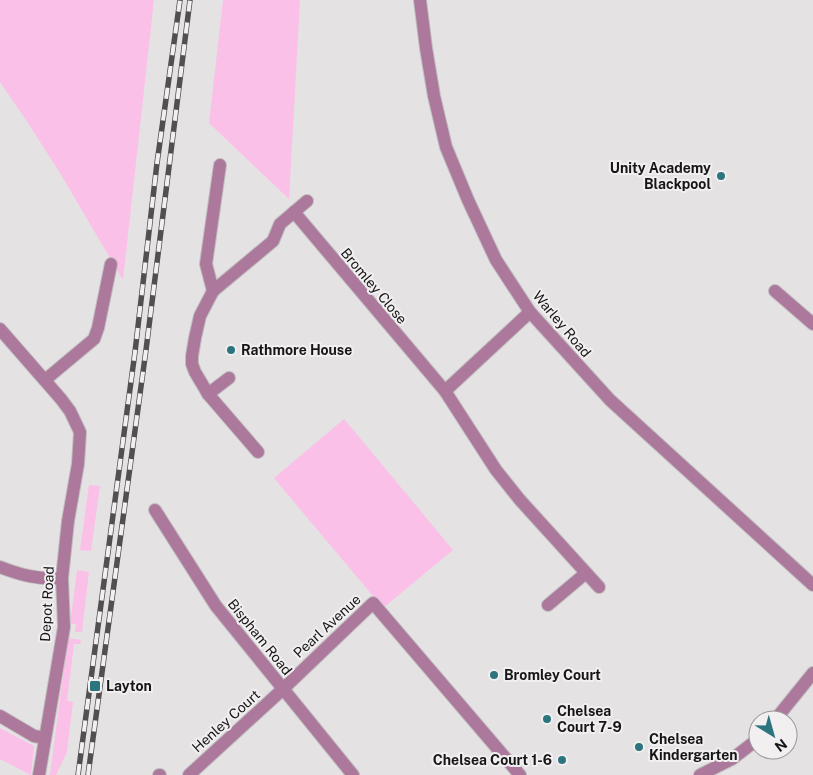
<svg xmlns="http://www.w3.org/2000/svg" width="813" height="775" viewBox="0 0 813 775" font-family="'Public Sans',sans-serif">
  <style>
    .green { fill: #fbc0e8 }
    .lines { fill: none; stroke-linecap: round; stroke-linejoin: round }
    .minor-casing { stroke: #c0bdbf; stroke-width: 14 }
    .minor { stroke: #ac789c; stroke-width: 12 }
    .rail-casing { stroke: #514f50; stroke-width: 5.5 }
    .rail { stroke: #f2eff1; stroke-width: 4; stroke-dasharray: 11; stroke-linecap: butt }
    .poi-dot { fill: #2c747e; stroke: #f2eff1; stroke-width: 2 }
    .labels { text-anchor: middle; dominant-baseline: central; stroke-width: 4; stroke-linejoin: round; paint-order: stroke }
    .poi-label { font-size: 14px; font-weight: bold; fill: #171617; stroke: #f2eff1; text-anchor: start }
    .street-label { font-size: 14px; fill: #171617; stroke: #f2eff1 }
  </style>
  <rect width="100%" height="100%" fill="#e5e2e4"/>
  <g class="green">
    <polygon points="0,0 154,0 123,280 60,173 26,120 0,82"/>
    <polygon points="223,0 300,0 289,199 209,123"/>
    <polygon points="344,419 453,550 383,608 274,478"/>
    <polygon points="89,485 100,486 91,551 80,550"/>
    <polygon points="77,570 89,572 82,632 75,632 76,624 70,624"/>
    <polygon points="68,638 81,640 80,644 74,644 67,701 73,702 67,752 56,775 50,775"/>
    <polygon points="0,728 34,746 31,775 0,759"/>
  </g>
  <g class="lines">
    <defs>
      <g id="minor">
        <polyline points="420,0 426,48 434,96 446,147 468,200 496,260 530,312 610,400 813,585"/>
        <polyline points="294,212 445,391 496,470 520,500 599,587"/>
        <polyline points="213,291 206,264 220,165"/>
        <polyline points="775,291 813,324"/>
        <polyline points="0,329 61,399 70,411 80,432 78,464 68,521 62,578 64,627 39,775"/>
        <polyline points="45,380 94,339 98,328 111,264"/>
        <polyline points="445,391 530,312"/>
        <polyline points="208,394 229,378"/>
        <polyline points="258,452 208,394 195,372 192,364 192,356 195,338 200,316 213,291 273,241 280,224 307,201"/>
        <polyline points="155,510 216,606 353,775"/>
        <path d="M0 567C21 575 39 580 62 578"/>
        <polyline points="548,605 586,573"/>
        <polyline points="0,716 34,736 45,738"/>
        <polyline points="775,720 813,673"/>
        <polyline points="159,775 160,775"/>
        <polyline points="189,775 283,689 373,603 520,775"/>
        <polyline points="700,775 732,759 758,739"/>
      </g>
    </defs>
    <use href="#minor" class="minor-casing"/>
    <use href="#minor" class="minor"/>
    <defs>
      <g id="rail">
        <polyline points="78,775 135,352 157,163 180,0"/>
        <polyline points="88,775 146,350 190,0"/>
      </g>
    </defs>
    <use href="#rail" class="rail-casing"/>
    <use href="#rail" class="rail"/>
  </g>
  <g class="poi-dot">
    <circle cx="721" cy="176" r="5"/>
    <circle cx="231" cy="350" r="5"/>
    <circle cx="494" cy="675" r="5"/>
    <rect x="89" y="680" width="12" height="12" rx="2.5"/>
    <circle cx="547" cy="719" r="5"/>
    <circle cx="639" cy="747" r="5"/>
    <circle cx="562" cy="760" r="5"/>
  </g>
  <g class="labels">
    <g class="poi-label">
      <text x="711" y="168" text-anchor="end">Unity Academy<tspan x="711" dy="16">Blackpool</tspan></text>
      <text x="241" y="350">Rathmore House</text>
      <text x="504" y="675">Bromley Court</text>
      <text x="106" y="686">Layton</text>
      <text x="557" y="711">Chelsea<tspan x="557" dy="16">Court 7-9</tspan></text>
      <text x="649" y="739">Chelsea<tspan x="649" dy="16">Kindergarten</tspan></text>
      <text x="552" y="760" text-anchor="end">Chelsea Court 1-6</text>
    </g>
    <g class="street-label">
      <text transform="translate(374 286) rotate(50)">Bromley Close</text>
      <text transform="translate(562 324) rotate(50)">Warley Road</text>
      <text transform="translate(47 604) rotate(-87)">Depot Road</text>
      <text transform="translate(327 626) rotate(-43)">Pearl Avenue</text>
      <text transform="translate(260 637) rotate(51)">Bispham Road</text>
      <text transform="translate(226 721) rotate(-42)">Henley Court</text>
    </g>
  </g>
  <g transform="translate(773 735) rotate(143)"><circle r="24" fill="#f2eff1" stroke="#9a989a"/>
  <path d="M0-4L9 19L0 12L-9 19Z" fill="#2c747e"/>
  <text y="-8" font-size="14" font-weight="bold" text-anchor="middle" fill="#171617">N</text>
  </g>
</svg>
